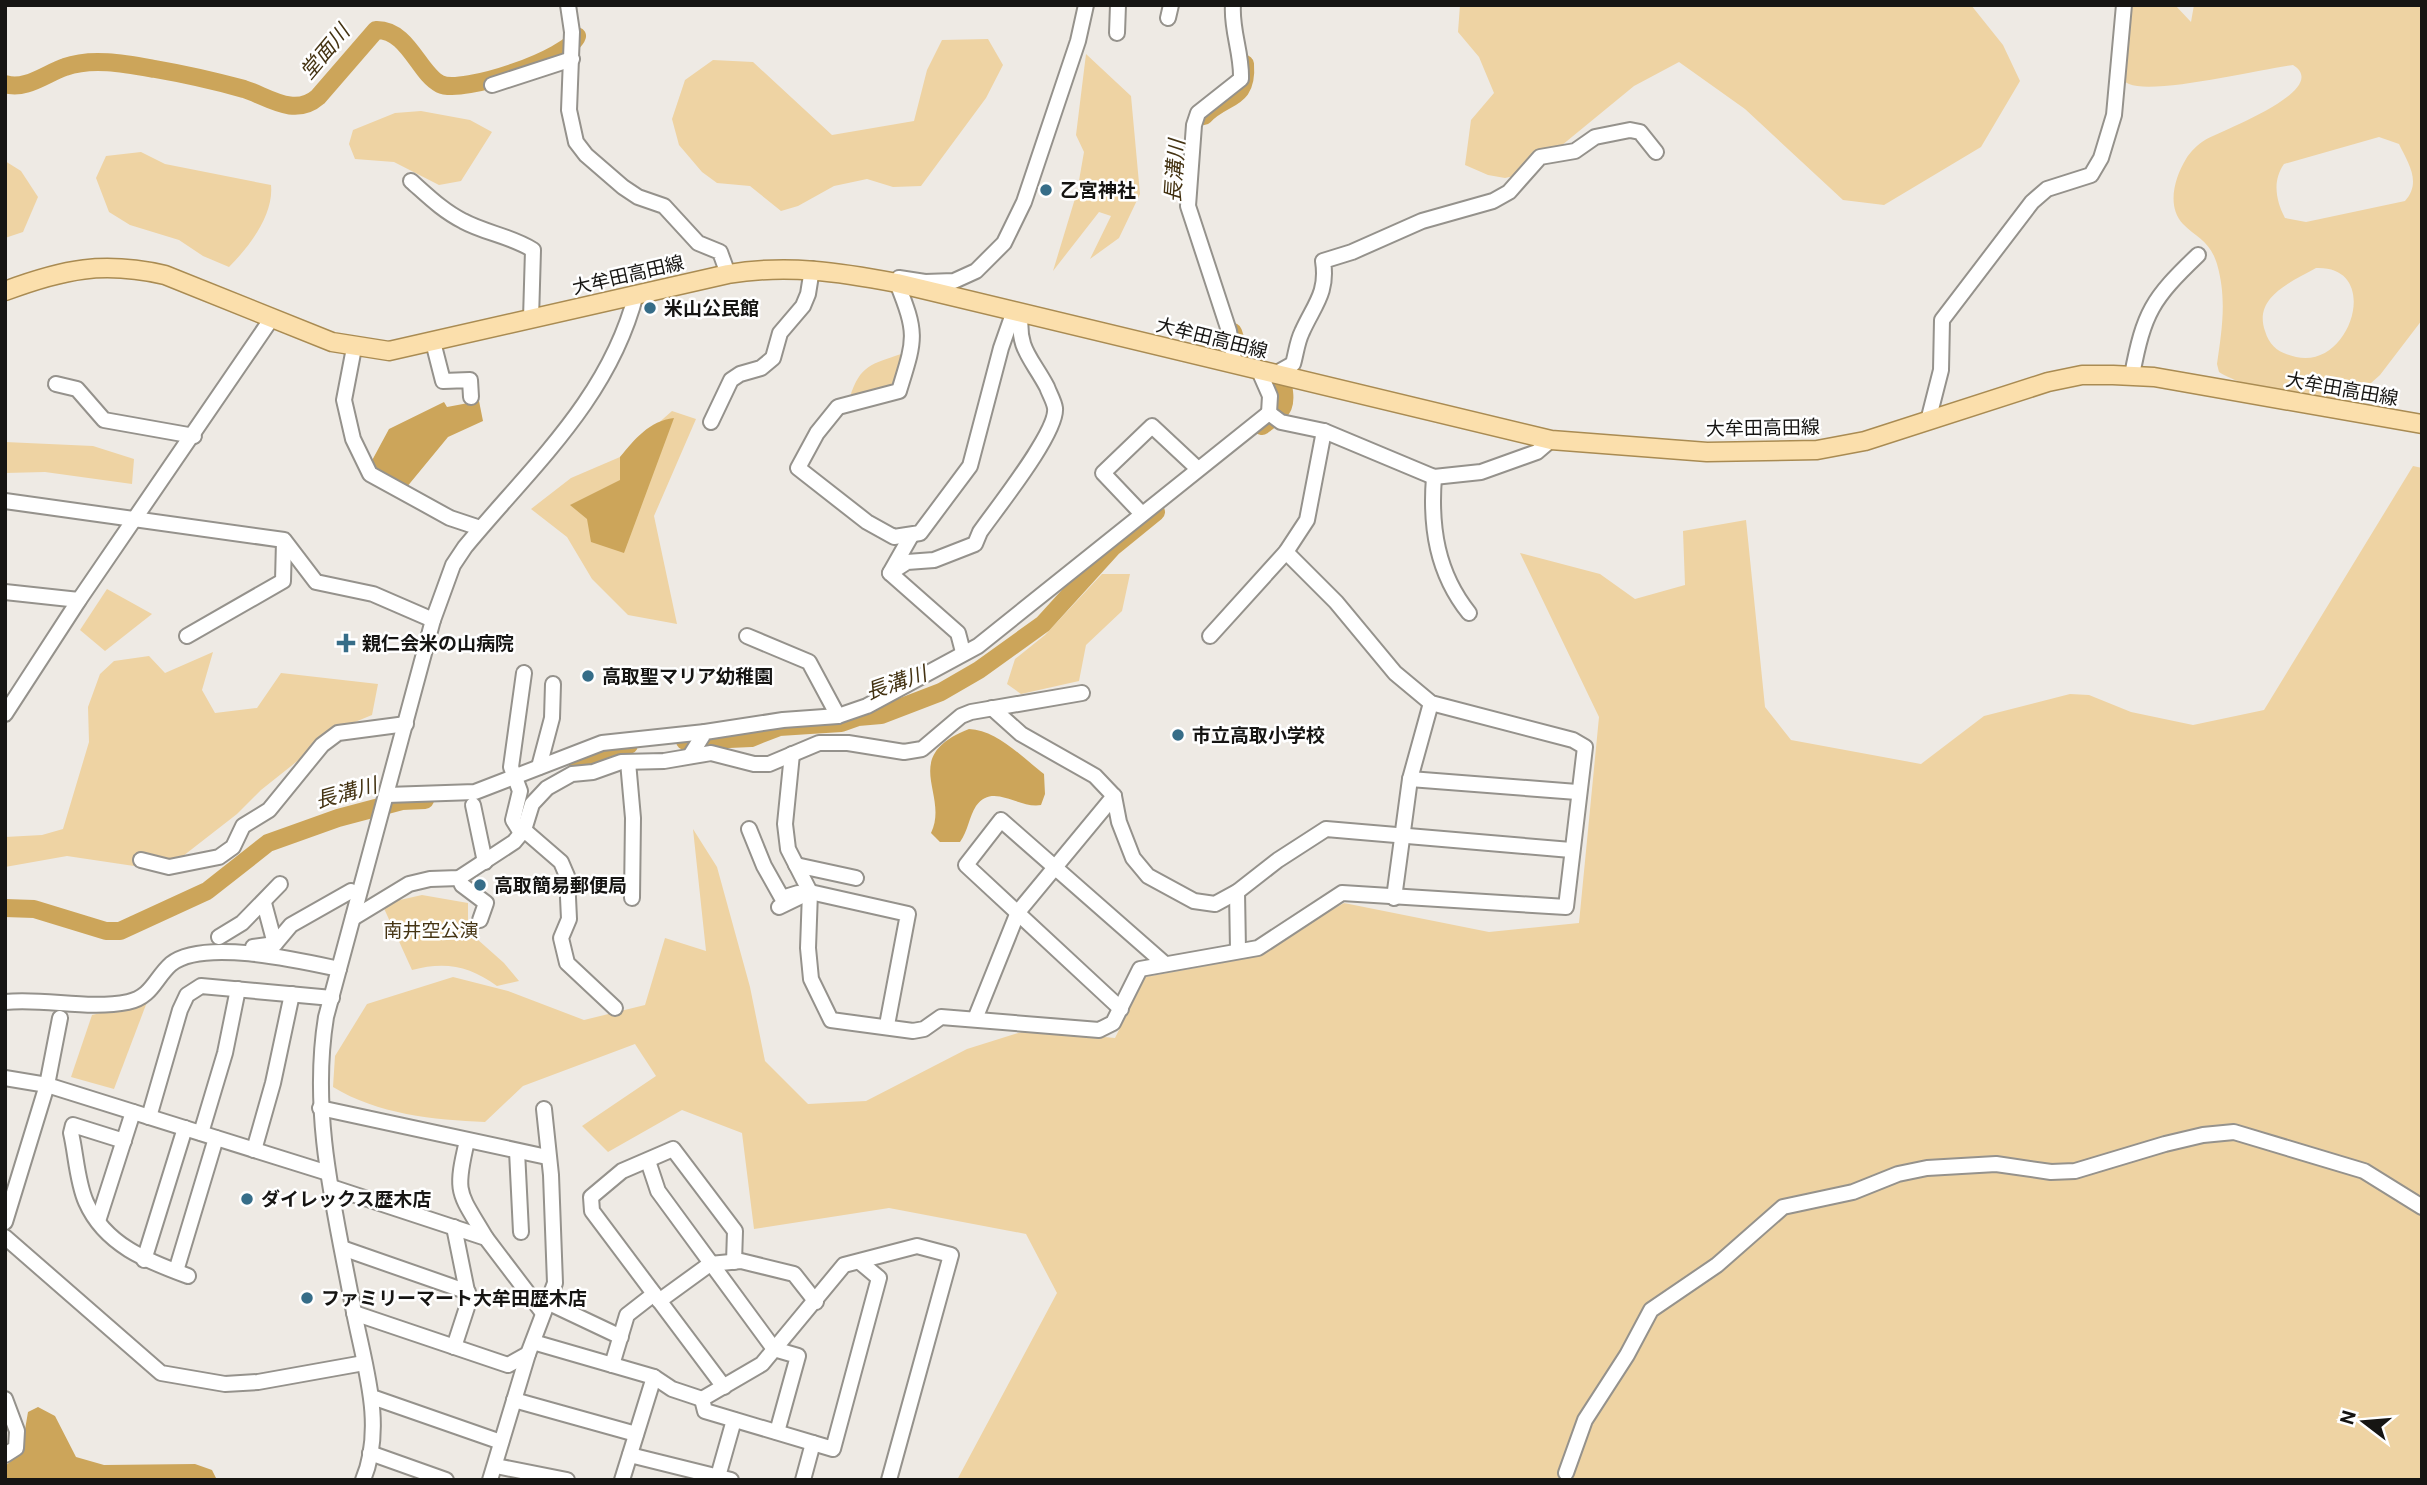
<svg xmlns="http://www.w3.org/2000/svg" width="2427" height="1485" viewBox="0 0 2427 1485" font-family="Roboto,'Noto Sans JP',sans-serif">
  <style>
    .green { fill: #eed3a3; fill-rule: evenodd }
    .water { fill: #cca55a }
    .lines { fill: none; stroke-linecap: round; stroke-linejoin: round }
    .river { stroke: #cca55a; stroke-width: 18 }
    .minor-casing { stroke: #95928c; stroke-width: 18 }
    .major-casing { stroke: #a98b52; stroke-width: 21 }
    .minor { stroke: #fff; stroke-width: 14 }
    .major { stroke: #fbdfac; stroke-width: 18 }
    .poi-dot { fill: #366d88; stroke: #fff; stroke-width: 2.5 }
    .labels { text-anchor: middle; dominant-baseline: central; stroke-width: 5; stroke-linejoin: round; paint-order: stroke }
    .poi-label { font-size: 19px; font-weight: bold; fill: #161513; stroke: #fff; text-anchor: start }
    .street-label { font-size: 19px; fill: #161513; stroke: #fff }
    .park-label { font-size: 19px; fill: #453413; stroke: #fff }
    .water-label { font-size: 21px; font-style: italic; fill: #443312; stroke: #fff }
  </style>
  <rect width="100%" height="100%" fill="#eeeae4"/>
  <g class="green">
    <polygon points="1460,5 1971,5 2003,45 2020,81 1981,147 1884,205 1843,200 1745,109 1679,62 1634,86 1528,173 1505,178 1488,175 1465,165 1471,120 1494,93 1479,57 1458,32"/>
    <path d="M2116 5H2175L2191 22 2194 5H2422V320L2380 375 2352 400C2326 407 2241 387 2219 372L2217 364C2222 329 2227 299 2217 264 2210 241 2197 238 2183 224 2166 206 2175 177 2186 159 2190 152 2198 144 2205 140 2220 131 2333 90 2293 65 2259 69 2155 95 2129 84 2122 81 2118 73 2114 68ZM2379 137 2399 144C2408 163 2422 182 2405 201L2306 222 2285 218C2276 201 2272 181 2284 164ZM2316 268C2383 265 2351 370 2296 357 2279 353 2270 347 2265 331 2253 297 2291 282 2316 268Z"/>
    <polygon points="988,39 1003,65 986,98 921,186 893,187 867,179 834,186 798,206 781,211 750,186 717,183 702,172 679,145 672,119 685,80 713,60 753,62 832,135 914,121 927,70 942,40"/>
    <polygon points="1086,54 1131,96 1140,194 1119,238 1090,259 1111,216 1099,212 1053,271 1077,192 1084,152 1076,135"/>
    <polygon points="421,111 470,120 492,132 461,181 439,185 394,162 355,159 349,144 353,130 395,113"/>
    <path d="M141 152 165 164 271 185C274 215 249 247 229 267L203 256 179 240 130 225 109 212 96 178 106 156Z"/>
    <polygon points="5,161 21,171 38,197 23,232 5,238"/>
    <path d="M901 354 898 383 850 397C860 365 872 364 901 354Z"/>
    <polygon points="672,411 696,419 654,516 677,624 628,615 592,579 567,537 531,509 571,478 620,457"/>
    <polygon points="5,442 93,446 134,459 132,484 45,472 5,473"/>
    <path d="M2413 466 2422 468V1480H957L1057 1293 1026 1234 889 1208 754 1229 742 1133 682 1110 608 1152 582 1126 656 1076 635 1044 523 1086 485 1122C434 1120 377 1114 333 1087L335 1056 367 1004 453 977 508 991 584 1020 645 1005 665 938 706 951 693 829 717 867 750 987 765 1061 808 1104 866 1101 967 1049 1028 1030 1115 1038 1145 977 1244 959 1344 903 1489 932 1579 923 1599 717 1520 553 1600 574 1635 599 1685 585 1683 531 1746 520 1765 707 1791 740 1921 764 1984 716 2070 694 2089 695 2131 712 2193 725 2264 710Z"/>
    <polygon points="1102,574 1130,574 1122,611 1086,645 1079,681 1021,694 1007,684 1015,659 1045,635"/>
    <polygon points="107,589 152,614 105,651 80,630"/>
    <polygon points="213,652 202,690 215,713 257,708 281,673 378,684 372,715 321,736 305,755 261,790 237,814 174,863 134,866 67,856 5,867 5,837 42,835 63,829 89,742 88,707 100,674 114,661 149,656 165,673"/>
    <path d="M422 895 468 903V931L504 963 519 981 497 986C470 966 445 961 412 970L382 904Z"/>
    <polygon points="147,1002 114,1089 71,1077 92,1015"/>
  </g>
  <g class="water">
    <polygon points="479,401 483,421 448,437 406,488 369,466 389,429 444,402 447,407"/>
    <path d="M674 418 624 553 591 542 587 519 570 505 620 480V457C635 439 649 421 674 418Z"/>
    <path d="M969 729C997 730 1023 758 1044 774L1045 794 1041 805C1018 809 993 782 976 806 969 817 968 831 960 842H940L931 833C950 794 898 757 969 729Z"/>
    <polygon points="38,1407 55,1416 76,1457 104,1465 195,1464 212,1470 217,1480 5,1480 5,1466 21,1453 28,1412"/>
  </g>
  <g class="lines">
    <g class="river">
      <path d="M5 84C25 91 47 73 65 67 92 57 127 64 155 69 184 74 215 81 244 89 267 96 294 118 318 97L376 30C408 29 419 74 440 84 462 95 570 58 577 36"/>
      <path d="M1204 116C1225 94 1248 102 1245 64"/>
      <path d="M1233 332 1242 360 1282 378C1287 408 1286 408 1262 426"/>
      <polyline points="685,741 751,738 779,727 841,723 858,717 881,715 941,692 979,670 1043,624 1113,547 1156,512"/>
      <polyline points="576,760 629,745"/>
      <polyline points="5,908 34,909 106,931 120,931 207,891 268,843 338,818 402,801 425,800"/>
    </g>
    <defs>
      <g id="minor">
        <polyline points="568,5 572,32 569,110 576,142 586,155 623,187 638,197 664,206 698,243 720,252 728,274"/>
        <path d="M1233 5C1231 30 1242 53 1241 79L1198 113 1194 125 1188 206 1229 331 1235 365"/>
        <polyline points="1168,18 1171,5"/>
        <polyline points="1117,33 1118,5"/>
        <polyline points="492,85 572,59"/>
        <path d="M411 181C428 196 443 211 463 221 485 233 511 236 533 250L531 319"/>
        <path d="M1014 311 1001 348 970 466 920 533 894 537 867 522 798 468 817 433 838 407 899 391C915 339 918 335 897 283L899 278 925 282 954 281 976 271 1004 243 1024 202 1078 41 1086 5"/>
        <polyline points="433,342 443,381 470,380 471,397"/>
        <polyline points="354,348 344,400 353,439 370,474 450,518 480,528"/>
        <polyline points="1259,371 1270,396 1269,413"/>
        <path d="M1273 375 1293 364C1296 354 1297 342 1302 332 1314 305 1328 293 1323 261L1352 252 1422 221 1493 201 1509 192 1540 157 1575 151 1595 137 1630 130 1640 132 1656 152"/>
        <path d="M2132 375C2144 312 2152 299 2198 255"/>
        <polyline points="56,384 77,389 104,420 194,436"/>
        <polyline points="1269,413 1281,422 1324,431 1434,477 1481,472 1537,452 1551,440"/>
        <polyline points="1928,421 1941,370 1942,320 2032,202 2047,189 2091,175 2101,158 2114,115 2124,5"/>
        <polyline points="711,422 731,380 740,374 761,368 773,358 780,333 803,306 808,294 812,269"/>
        <path d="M1434 477C1430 527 1437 573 1469 613"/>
        <polyline points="5,501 284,540 316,582 373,594 433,620"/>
        <polyline points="1142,514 1103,473 1152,426 1198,469"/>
        <polyline points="911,536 890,573 958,633 963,652"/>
        <path d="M890 573 907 562 934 560 975 544 980 532C996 509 1058 432 1055 408 1054 401 1049 393 1047 387 1031 357 1017 349 1021 313"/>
        <polyline points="5,592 79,600"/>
        <polyline points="187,636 283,581 284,541"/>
        <polyline points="747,636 809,662 838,716"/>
        <polyline points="1210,636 1286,552 1307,520 1324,431"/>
        <polyline points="992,708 1021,734 1095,776 1114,796 1119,822 1133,858 1148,876 1194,901 1215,904 1237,892 1278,860 1326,829 1571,850"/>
        <polyline points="5,714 79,600 272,318"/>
        <polyline points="792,754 785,824 788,849 810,892 808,948 811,979 831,1020 913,1031 924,1029 941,1017 1099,1030 1113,1023 1140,969 1258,948 1342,893 1566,907 1585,747 1573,740 1431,703 1395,673 1336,602 1286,552"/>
        <polyline points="690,756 705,732 783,720 838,716 867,706 978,646 1269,413"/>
        <polyline points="628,762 633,818 632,898"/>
        <polyline points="539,767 552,718 553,684"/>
        <polyline points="1410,779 1577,792"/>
        <polyline points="387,795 475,792 602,743 705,732"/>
        <polyline points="473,805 485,862"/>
        <polyline points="749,829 764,866 782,898 798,893"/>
        <polyline points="524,830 561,862 567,876 569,919 561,938 567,963 615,1008"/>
        <polyline points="521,833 513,820 520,791 511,767 524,673"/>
        <polyline points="141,860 169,867 219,857 233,847 243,826 269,810 322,745 338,733 406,724"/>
        <polyline points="796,865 856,878"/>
        <polyline points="459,878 462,885 486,903 480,920"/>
        <polyline points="1237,892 1238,950"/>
        <polyline points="1394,898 1410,779 1431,703"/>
        <polyline points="264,903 275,944"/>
        <polyline points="779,907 810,892 908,914 887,1025"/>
        <polyline points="353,918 409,884 430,879 459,878 514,842 524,830 532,804 547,788 572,774 593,772 621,762 664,761 711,753 754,764 769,764 819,743 848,743 904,752 922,749 961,716 971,712 1082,693"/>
        <polyline points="219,937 242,923 280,884"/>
        <polyline points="253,947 275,944 291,925 351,891"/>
        <path d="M5 1002C46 998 88 1010 128 1002 152 997 155 978 171 964 203 938 302 961 339 969"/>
        <polyline points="1121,1009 966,865 1001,820 1165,964"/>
        <polyline points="975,1019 1018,912 1114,796"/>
        <polyline points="5,1078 47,1085 328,1173"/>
        <polyline points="320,1108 547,1157"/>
        <polyline points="149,1117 180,1010 187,995 201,986 332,998"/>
        <polyline points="201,1133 225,1053 238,989"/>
        <path d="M124 1141 73 1125 71 1133C76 1154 77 1182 86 1202 105 1245 147 1261 188 1276"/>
        <path d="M467 1141C454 1195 459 1192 486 1238"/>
        <polyline points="254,1150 273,1083 292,994"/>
        <polyline points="517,1151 521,1232"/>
        <polyline points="648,1161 658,1191 774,1349 798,1356 777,1432"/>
        <polyline points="331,1187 486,1238 543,1313"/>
        <polyline points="98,1221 133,1112"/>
        <polyline points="5,1222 47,1085 60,1018"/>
        <polyline points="454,1227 469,1301 454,1347"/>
        <polyline points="5,1237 161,1373 225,1384 258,1382 364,1363"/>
        <polyline points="342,1248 468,1292"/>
        <polyline points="144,1260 185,1128"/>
        <polyline points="176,1271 216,1138"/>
        <polyline points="659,1301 710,1264 741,1261 794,1274 816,1302"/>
        <polyline points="547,1302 621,1337"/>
        <polyline points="354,1313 508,1365 528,1354"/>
        <polyline points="533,1342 654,1377 672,1389 702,1399 762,1364 844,1265 917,1246 951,1255 889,1480"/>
        <polyline points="612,1365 627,1315 654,1294"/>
        <polyline points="724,1387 592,1211 591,1197 622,1171 673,1149 735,1231 734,1262"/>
        <polyline points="372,1397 501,1442"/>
        <polyline points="5,1399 17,1431 16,1448 5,1455"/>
        <polyline points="702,1399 705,1411 833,1449 879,1278 861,1263"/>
        <polyline points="514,1400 636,1434"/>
        <polyline points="370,1453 446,1480"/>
        <polyline points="630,1455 731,1480"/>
        <polyline points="496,1466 567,1480"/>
        <polyline points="1566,1473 1585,1420 1627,1355 1651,1310 1717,1265 1783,1207 1853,1192 1898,1174 1927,1168 1996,1164 2051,1172 2075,1171 2165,1144 2203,1135 2234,1132 2364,1171 2422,1207"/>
        <path d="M363 1480C386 1424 363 1362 353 1307 335 1211 310 1115 326 1017L433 620 453 565 465 547C532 466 609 399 636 294"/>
        <polyline points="490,1480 528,1354 555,1283 551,1175 544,1109"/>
        <polyline points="622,1480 654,1377"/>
        <polyline points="717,1480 734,1420"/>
        <polyline points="803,1480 813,1443"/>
      </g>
      <path id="major" d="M5 291C64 269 103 261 165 275L332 342 389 351 728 274C787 264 839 272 897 283L1551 440 1707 452 1817 450 1865 441 2048 382 2082 375H2113L2154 377 2422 424"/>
    </defs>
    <use href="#minor" class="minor-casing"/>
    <use href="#major" class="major-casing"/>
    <use href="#minor" class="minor"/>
    <use href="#major" class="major"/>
  </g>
  <g class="poi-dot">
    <circle cx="1046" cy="190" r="7"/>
    <circle cx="650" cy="308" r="7"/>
    <path d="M342.5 632.5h7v7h7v7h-7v7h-7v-7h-7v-7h7z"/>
    <circle cx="588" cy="676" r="7"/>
    <circle cx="1178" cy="735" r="7"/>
    <circle cx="480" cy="885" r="7"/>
    <circle cx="247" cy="1199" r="7"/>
    <circle cx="307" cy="1298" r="7"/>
  </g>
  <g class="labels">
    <g class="poi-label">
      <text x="1060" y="190">乙宮神社</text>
      <text x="664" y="308">米山公民館</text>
      <text x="362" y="643">親仁会米の山病院</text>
      <text x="602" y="676">高取聖マリア幼稚園</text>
      <text x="1192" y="735">市立高取小学校</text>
      <text x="494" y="885">高取簡易郵便局</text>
      <text x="261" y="1199">ダイレックス歴木店</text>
      <text x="321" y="1298">ファミリーマート大牟田歴木店</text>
    </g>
    <g class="street-label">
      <text transform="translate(628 275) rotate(-13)">大牟田高田線</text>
      <text transform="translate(1212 338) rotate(14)">大牟田高田線</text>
      <text transform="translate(2342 389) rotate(10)">大牟田高田線</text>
      <text transform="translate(1763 428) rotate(-1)">大牟田高田線</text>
    </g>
    <g class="park-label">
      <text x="431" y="930">南井空公演</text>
    </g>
    <g class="water-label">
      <text transform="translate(325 52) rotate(-50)">堂面川</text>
      <text transform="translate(1175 171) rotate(-86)">長溝川</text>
      <text transform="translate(896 683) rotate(-19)">長溝川</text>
      <text transform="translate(346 793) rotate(-15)">長溝川</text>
    </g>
  </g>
  <rect width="2427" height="1485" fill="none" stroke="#161513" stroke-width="14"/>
  <g transform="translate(2364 1422) rotate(286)" stroke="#ffffff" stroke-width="5" paint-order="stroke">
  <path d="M0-5L12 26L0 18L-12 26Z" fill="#161513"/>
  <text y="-10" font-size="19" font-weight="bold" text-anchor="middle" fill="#161513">N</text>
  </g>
</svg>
